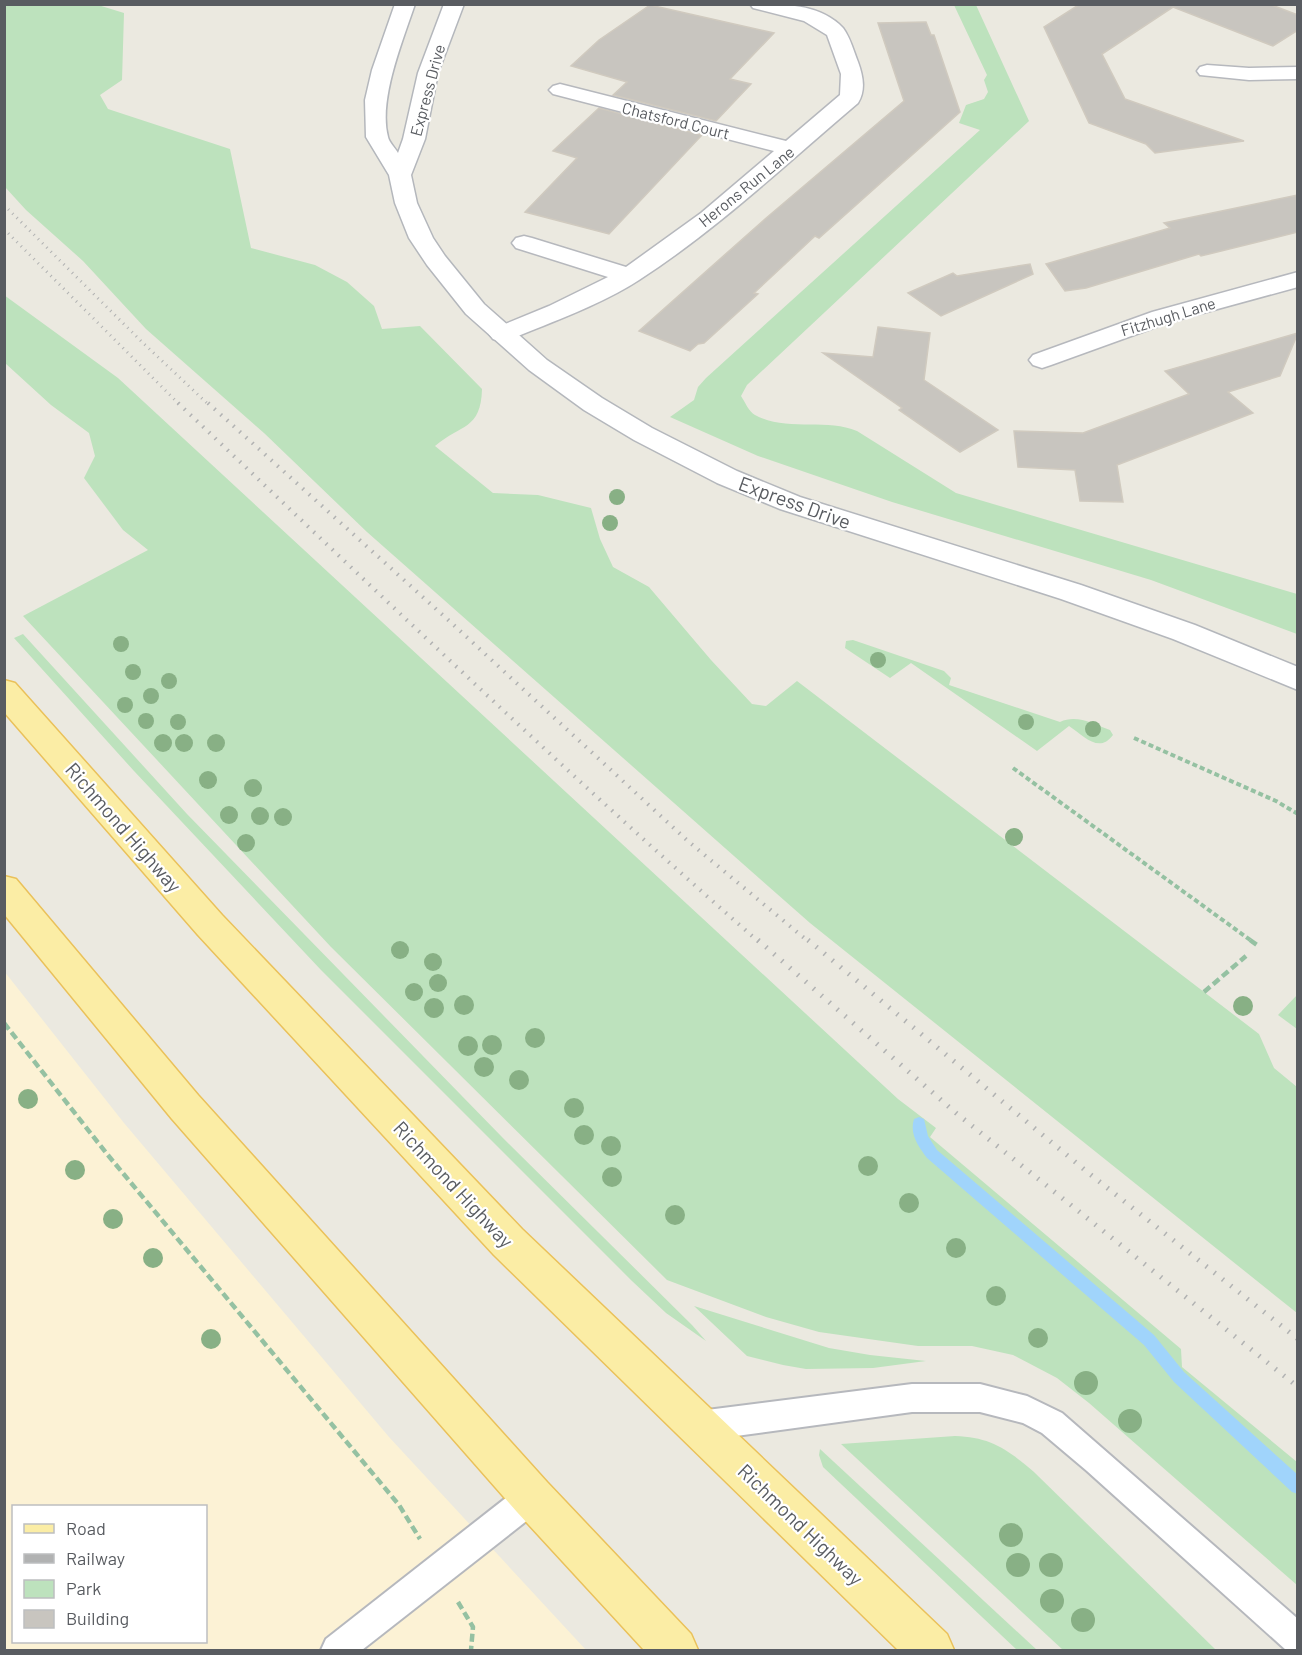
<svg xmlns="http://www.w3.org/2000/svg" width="1302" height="1655" viewBox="0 0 1302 1655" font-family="Barlow,sans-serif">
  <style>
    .commercial { fill: #fcf2d5; fill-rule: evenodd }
    .green { fill: #bde2bd }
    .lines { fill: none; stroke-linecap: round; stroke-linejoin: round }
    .stream { fill: #a0d4fb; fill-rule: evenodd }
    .building { fill: #c8c5bf; stroke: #d0cabf; stroke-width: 1.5 }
    .lane-casing { stroke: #b6b8bd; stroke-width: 4 }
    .street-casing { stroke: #b6b8bd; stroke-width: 3 }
    .secondary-casing { stroke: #b4b7bc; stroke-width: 3 }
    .primary-casing { stroke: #eac15a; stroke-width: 3 }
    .path-far1 { stroke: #95c1a2; stroke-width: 4; stroke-dasharray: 5 3; stroke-linecap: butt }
    .path { stroke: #95c1a2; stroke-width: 4.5; stroke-dasharray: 8 4; stroke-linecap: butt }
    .lane { fill: #fff; fill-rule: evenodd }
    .street { fill: #fff; fill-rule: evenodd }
    .secondary { fill: #fff; fill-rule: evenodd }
    .primary { fill: #fbeda5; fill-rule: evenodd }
    .rail-far2 { stroke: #b1b2b2; stroke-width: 3; stroke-dasharray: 1 5; stroke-linecap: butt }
    .rail-far1 { stroke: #b1b2b2; stroke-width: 4; stroke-dasharray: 1.5 7; stroke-linecap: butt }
    .rail { stroke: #b1b2b2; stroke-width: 5; stroke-dasharray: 1.5 9; stroke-linecap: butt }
    .tree { fill: #88b085 }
    .labels { text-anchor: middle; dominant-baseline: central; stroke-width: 4.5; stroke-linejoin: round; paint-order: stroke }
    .far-street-label { font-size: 16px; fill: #595c61; stroke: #fff }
    .street-label { font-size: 20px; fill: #595c61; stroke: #fff }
  </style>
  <rect width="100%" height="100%" fill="#ebe9e0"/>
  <path class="commercial" d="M4 971 124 1123 389 1437 586 1650H5ZM14 1506H206V1642H14Z"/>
  <g class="green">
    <path d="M5 4 98 5 124 13 122 80 100 95 108 109 230 149 251 248 315 265 347 282 374 306 382 329 420 326 482 389C481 430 461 424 435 446L493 493 538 495 591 508 600 539 613 567 649 587 711 660 752 704 766 706 797 681 1259 1034 1274 1068 1297 1087V1313L810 923 367 532 264 433 146 329 83 261 26 210 5 187Z"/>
    <path d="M954 5H976L1029 121 747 385 741 396C745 402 749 412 755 415 786 432 826 418 857 431L956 493 1297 594V634L1151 580 892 502 758 456 670 417 694 400 698 387 706 378 980 130 959 123 966 105 984 99 988 92 984 80 987 75Z"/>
    <polygon points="4,295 118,378 898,1099 936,1128 930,1137 1181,1349 1182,1367 1297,1462 1297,1585 1089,1403 1057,1378 1013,1355 972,1346 918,1346 819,1332 766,1317 667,1280 331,947 23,616 148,550 123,530 84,478 95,456 89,433 51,405 5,363"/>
    <polygon points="23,634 187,814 501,1136 692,1325 706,1341 666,1313 632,1281 321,970 134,771 14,638"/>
    <path d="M853 640 944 671 951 678 949 685 1060 722C1077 714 1093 724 1110 730L1113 735C1099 754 1084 736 1069 726L1037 751 911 663 890 678 845 648 846 641Z"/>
    <polygon points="1297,995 1297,1029 1278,1015"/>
    <polygon points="694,1306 829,1348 870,1355 926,1361 873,1368 806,1369 783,1365 747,1356"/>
    <path d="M955 1436C991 1437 1008 1450 1034 1472L1216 1650H1063L841 1444Z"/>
    <polygon points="820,1449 1037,1650 1017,1650 823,1467 819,1455"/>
  </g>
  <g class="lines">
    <path class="stream" d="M919 1117 924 1119 928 1136 937 1150 1154 1335 1184 1372 1298 1475V1494L1292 1492 1174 1382 1144 1345 927 1158C919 1147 909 1134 914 1119Z"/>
  </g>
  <g class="building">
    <polygon points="1080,4 1269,4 1298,15 1298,30 1273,46 1173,7 1102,54 1125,99 1244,141 1155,153 1146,144 1089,123 1044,27"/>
    <polygon points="650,5 774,33 730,79 751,84 716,121 613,95 627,82 571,66 599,40"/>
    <polygon points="926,22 931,35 934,35 960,112 819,238 815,236 754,293 758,294 704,343 698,344 690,351 639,331 765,219 904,101 878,23"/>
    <polygon points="599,108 702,135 609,234 525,212 577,158 553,151"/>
    <polygon points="1298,195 1298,232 1201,256 1199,254 1086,288 1065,291 1046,264 1170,228 1164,223"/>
    <polygon points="1030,264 1033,274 941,316 908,293 953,273 957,276"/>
    <polygon points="878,327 930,333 924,380 998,430 960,452 899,410 902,408 823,353 873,357"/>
    <polygon points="1298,333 1280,376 1228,392 1253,413 1117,465 1123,502 1080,501 1075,470 1018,467 1014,431 1083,433 1189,394 1165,371"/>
  </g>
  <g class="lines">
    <defs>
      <g id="lane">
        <polygon points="912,1384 980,1384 1027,1396 1062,1413 1298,1619 1298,1650 1286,1650 1087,1471 1042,1433 1023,1423 980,1412 912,1412 699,1441 689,1436 684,1426 689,1416 699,1411"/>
        <polygon points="532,1482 543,1486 547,1497 543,1508 362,1650 321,1650 326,1639 521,1486"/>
      </g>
      <g id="street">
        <path d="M750 4C781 4 820 3 843 28 850 37 854 52 858 62 863 76 866 90 858 103 787 163 718 229 639 280 602 304 552 322 511 339L502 342 493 339 489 334 493 329 549 306 608 277 516 248 512 243 516 238 524 236 532 238 626 267 701 213 774 151 553 94 549 90 553 86 560 84 786 141 840 95 841 74 827 35 804 21 753 8Z"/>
        <polygon points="1207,65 1249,68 1298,67 1298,79 1249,80 1200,75 1197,71 1200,67"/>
        <polygon points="1298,272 1298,287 1170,322 1051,365 1042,368 1033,365 1029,360 1033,355 1152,312"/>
      </g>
      <path id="secondary" d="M395 4H415C403 40 378 100 388 137 389 142 395 148 398 153L403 139 418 73 444 4H464L438 73 425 139 411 175 417 203 433 238 445 256 484 304 547 360 602 398 652 428 737 471 800 497 1081 585 1195 625 1298 667V690L1173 639 1061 599 780 509 717 483 634 440 584 410 529 370 466 314 427 265 409 238 395 203 389 175 366 137 365 100 372 70Z"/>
      <g id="primary">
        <polygon points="4,680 15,683 222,915 522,1229 947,1634 954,1650 898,1650 494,1255 198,935 4,712"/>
        <polygon points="4,876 16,879 198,1095 547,1482 691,1634 698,1650 644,1650 517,1512 172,1119 4,914"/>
      </g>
    </defs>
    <use href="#lane" class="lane-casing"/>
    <use href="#street" class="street-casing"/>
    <use href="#secondary" class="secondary-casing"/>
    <use href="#primary" class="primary-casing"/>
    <g class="path-far1">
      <polyline points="1134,738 1276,801 1298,814"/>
      <polyline points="1013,768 1253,942"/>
    </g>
    <g class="path">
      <polyline points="1250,940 1257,945"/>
      <polyline points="1204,992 1246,956"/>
      <polyline points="4,1023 107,1154 399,1505 420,1539"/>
      <polyline points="458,1602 473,1627 471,1650"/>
    </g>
    <use href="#lane" class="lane"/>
    <use href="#street" class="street"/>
    <use href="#secondary" class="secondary"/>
    <use href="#primary" class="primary"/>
    <g class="rail-far2">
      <polyline points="4,205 142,342 209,405"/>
      <polyline points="4,229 180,405"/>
    </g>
    <g class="rail-far1">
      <path d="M178 403C370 585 560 768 759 942"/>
      <polyline points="208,403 446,618 689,842 809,942"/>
    </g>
    <g class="rail">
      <polyline points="758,940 956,1113 1298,1387"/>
      <polyline points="808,940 1086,1171 1298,1339"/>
    </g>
  </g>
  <g class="tree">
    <circle cx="617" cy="497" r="8"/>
    <circle cx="610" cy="523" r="8"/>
    <circle cx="121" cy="644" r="8"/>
    <circle cx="878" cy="660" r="8"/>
    <circle cx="133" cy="672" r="8"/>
    <circle cx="169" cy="681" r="8"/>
    <circle cx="151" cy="696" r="8"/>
    <circle cx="125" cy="705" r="8"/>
    <circle cx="146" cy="721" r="8"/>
    <circle cx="178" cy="722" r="8"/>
    <circle cx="1026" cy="722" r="8"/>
    <circle cx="1093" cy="729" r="8"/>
    <circle cx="163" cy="743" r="9"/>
    <circle cx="184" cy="743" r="9"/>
    <circle cx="216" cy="743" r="9"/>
    <circle cx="208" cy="780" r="9"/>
    <circle cx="253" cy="788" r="9"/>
    <circle cx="229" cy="815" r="9"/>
    <circle cx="260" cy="816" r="9"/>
    <circle cx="283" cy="817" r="9"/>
    <circle cx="1014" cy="837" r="9"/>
    <circle cx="246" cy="843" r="9"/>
    <circle cx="400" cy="950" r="9"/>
    <circle cx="433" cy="962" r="9"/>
    <circle cx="438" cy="983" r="9"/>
    <circle cx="414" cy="992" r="9"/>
    <circle cx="464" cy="1005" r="10"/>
    <circle cx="1243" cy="1006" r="10"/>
    <circle cx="434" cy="1008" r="10"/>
    <circle cx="535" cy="1038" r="10"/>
    <circle cx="492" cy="1045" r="10"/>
    <circle cx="468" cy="1046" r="10"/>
    <circle cx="484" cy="1067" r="10"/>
    <circle cx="519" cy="1080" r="10"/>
    <circle cx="28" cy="1099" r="10"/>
    <circle cx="574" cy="1108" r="10"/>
    <circle cx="584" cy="1135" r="10"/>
    <circle cx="611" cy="1146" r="10"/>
    <circle cx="868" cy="1166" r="10"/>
    <circle cx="75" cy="1170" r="10"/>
    <circle cx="612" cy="1177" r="10"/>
    <circle cx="909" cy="1203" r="10"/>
    <circle cx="675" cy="1215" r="10"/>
    <circle cx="113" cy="1219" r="10"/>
    <circle cx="956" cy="1248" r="10"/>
    <circle cx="153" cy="1258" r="10"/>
    <circle cx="996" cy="1296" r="10"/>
    <circle cx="1038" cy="1338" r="10"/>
    <circle cx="211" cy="1339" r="10"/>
    <circle cx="1086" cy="1383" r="12"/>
    <circle cx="1130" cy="1421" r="12"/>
    <circle cx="1011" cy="1535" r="12"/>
    <circle cx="1018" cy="1565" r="12"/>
    <circle cx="1051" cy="1565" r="12"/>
    <circle cx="1052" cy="1601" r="12"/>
    <circle cx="1083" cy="1620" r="12"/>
  </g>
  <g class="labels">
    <g class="far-street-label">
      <text transform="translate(427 90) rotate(-75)">Express Drive</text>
      <text transform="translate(676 120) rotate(14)">Chatsford Court</text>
      <text transform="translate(746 186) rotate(-39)">Herons Run Lane</text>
      <text transform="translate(1168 316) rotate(-17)">Fitzhugh Lane</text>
    </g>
    <g class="street-label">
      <text transform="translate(795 502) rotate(20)">Express Drive</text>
      <text transform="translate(124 827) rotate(49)">Richmond Highway</text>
      <text transform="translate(454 1184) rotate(47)">Richmond Highway</text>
      <text transform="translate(801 1524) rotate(44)">Richmond Highway</text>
    </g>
  </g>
  <rect width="1302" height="1655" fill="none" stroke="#595c61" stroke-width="12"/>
  <rect x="12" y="1505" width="195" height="138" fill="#ffffff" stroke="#bdbec0" stroke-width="1.5"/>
  <rect x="24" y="1524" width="30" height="9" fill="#fbeda5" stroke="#bdbec0" stroke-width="1.5"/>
  <text x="66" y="1535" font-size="18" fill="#595c61">Road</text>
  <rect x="24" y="1554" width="30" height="9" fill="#b1b2b2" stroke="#bdbec0" stroke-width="1.5"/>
  <text x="66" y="1565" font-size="18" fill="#595c61">Railway</text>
  <rect x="24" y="1580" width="30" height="18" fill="#bde2bd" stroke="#bdbec0" stroke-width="1.5"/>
  <text x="66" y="1595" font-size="18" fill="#595c61">Park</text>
  <rect x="24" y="1610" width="30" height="18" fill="#c8c5bf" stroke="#bdbec0" stroke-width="1.5"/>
  <text x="66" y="1625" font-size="18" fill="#595c61">Building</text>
</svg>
